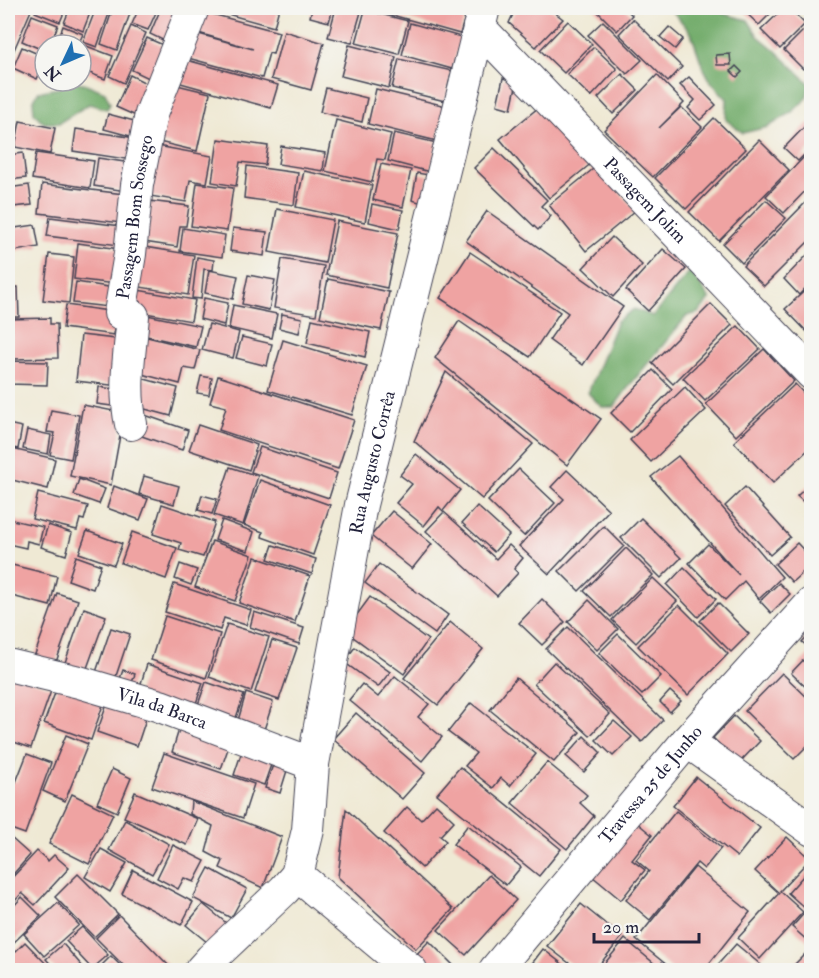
<svg xmlns="http://www.w3.org/2000/svg" width="819" height="978" viewBox="0 0 819 978" font-family="'IM FELL Double Pica',serif">
  <style>
    .forest { fill: #72ac6b; stroke: #4a6753; stroke-width: 1.5 }
    .building { fill: #efa3a2 }
    .lines { fill: none; stroke-linecap: round; stroke-linejoin: round }
    .minor-casing { stroke: #414052; stroke-width: 34 }
    .minor { stroke: #fff; stroke-width: 32 }
    .labels { text-anchor: middle; dominant-baseline: central; stroke-width: 4.5; stroke-linejoin: round; paint-order: stroke }
    .street-label { font-size: 18px; fill: #22223b; stroke: #f6f6f2 }
  </style>
  <rect width="100%" height="100%" fill="#f6f6f2"/>
  <filter id="ink" filterUnits="userSpaceOnUse"><feTurbulence type="fractalNoise" baseFrequency=".0167" numOctaves="2"/><feDisplacementMap in="SourceGraphic" scale="12" xChannelSelector="R" yChannelSelector="G"/><feConvolveMatrix kernelMatrix="1 2 1 2 8 2 1 2 1" color-interpolation-filters="sRGB"/></filter>
  <filter id="wash" filterUnits="userSpaceOnUse"><feTurbulence type="fractalNoise" baseFrequency=".008" numOctaves="4" result="noise"/><feDisplacementMap in="SourceGraphic" scale="24" xChannelSelector="R" yChannelSelector="G"/><feGaussianBlur stdDeviation="1.35" result="paint"/><feColorMatrix in="noise" values="0 0 0 0 0 0 0 0 0 0 0 0 0 0 0 0 0 1.4 0 .05"/><feComposite in="paint" operator="in"/></filter>
  <g filter="url(#wash)">
    <rect width="100%" height="100%" fill="#efe9d4"/>
    <g class="forest">
      <polygon points="670,8 718,8 724,14 748,20 758,36 775,50 810,84 806,99 791,113 768,127 743,133 726,120 727,99 711,82 702,65 691,33"/>
      <polygon points="74,81 86,84 105,92 110,103 107,109 89,104 59,123 44,123 34,113 33,102 38,92 58,88"/>
      <polygon points="690,271 710,299 698,313 687,316 630,385 614,407 602,407 588,393 617,321 634,309 653,316"/>
    </g>
    <g id="blocks">
      <g class="building">
        <polygon points="8,8 32,8 11,57 8,55"/>
        <polygon points="36,8 66,8 60,22 35,12"/>
        <polygon points="70,8 92,8 83,31 64,23"/>
        <polygon points="96,8 111,8 97,47 83,42"/>
        <polygon points="113,8 132,8 117,50 101,44"/>
        <polygon points="139,8 158,8 148,30 132,24"/>
        <polygon points="161,8 174,8 185,12 171,44 150,34"/>
        <polygon points="206,8 279,8 274,27"/>
        <polygon points="312,8 333,8 329,22 310,17"/>
        <polygon points="336,8 343,8 361,12 352,43 328,37"/>
        <polygon points="386,8 444,8 466,13 460,34 385,13"/>
        <polygon points="516,8 549,8 563,19 536,47 509,23"/>
        <polygon points="594,8 625,8 632,15 617,31"/>
        <polygon points="743,8 776,8 759,25 742,9"/>
        <polygon points="784,8 789,8 805,24 780,49 761,30"/>
        <polygon points="365,10 408,21 399,54 356,43"/>
        <polygon points="201,11 279,32 273,54 269,53 262,78 188,58 195,33 253,49 195,32"/>
        <polygon points="32,15 58,25 50,45 45,45 45,51 22,41"/>
        <polygon points="633,19 682,67 668,82 619,34"/>
        <polygon points="568,21 592,44 564,73 540,50"/>
        <polygon points="603,21 642,60 627,74 588,35"/>
        <polygon points="812,22 812,60 803,69 784,50"/>
        <polygon points="410,23 461,37 452,69 402,55"/>
        <polygon points="63,26 83,34 78,45 56,45"/>
        <polygon points="131,26 146,33 124,83 109,76"/>
        <polygon points="669,27 683,39 675,49 660,37"/>
        <polygon points="284,31 324,43 311,90 271,79"/>
        <polygon points="147,38 170,48 155,81 132,70"/>
        <polygon points="81,44 113,56 105,79 87,72 85,77 81,75"/>
        <polygon points="349,45 396,57 389,88 341,76"/>
        <polygon points="22,47 45,57 45,62 37,79 13,68"/>
        <polygon points="594,47 617,69 591,97 567,74"/>
        <polygon points="730,54 731,65 717,65 716,55"/>
        <polygon points="183,59 278,85 271,108 177,82"/>
        <polygon points="399,59 452,71 445,101 392,88"/>
        <polygon points="736,66 742,72 737,77 731,71"/>
        <polygon points="622,74 638,90 613,114 598,98"/>
        <polygon points="130,75 150,85 136,116 116,107"/>
        <polygon points="657,75 684,103 659,128 681,107 702,127 653,177 604,130"/>
        <polygon points="689,77 716,105 700,120 688,108 695,100 680,85"/>
        <polygon points="503,78 517,82 511,109 497,105"/>
        <polygon points="173,84 210,93 197,151 159,142"/>
        <polygon points="326,88 367,98 362,122 320,112"/>
        <polygon points="376,89 446,106 437,141 368,124"/>
        <polygon points="544,103 593,162 549,198 500,139"/>
        <polygon points="108,114 138,122 134,137 104,129"/>
        <polygon points="714,118 746,149 686,209 655,178"/>
        <polygon points="336,120 391,134 385,160 377,159 372,182 325,171"/>
        <polygon points="20,121 55,128 50,154 15,147"/>
        <polygon points="808,123 812,126 812,147 798,161 784,148"/>
        <polygon points="76,129 135,138 132,160 73,151"/>
        <polygon points="394,133 437,143 430,172 388,161"/>
        <polygon points="218,139 268,146 265,165 240,162 236,186 212,182"/>
        <polygon points="759,140 789,170 719,241 689,212"/>
        <polygon points="152,145 212,156 207,183 190,180 186,202 144,195"/>
        <polygon points="281,146 325,153 323,171 278,164"/>
        <polygon points="494,148 547,200 541,206 551,216 538,230 474,168"/>
        <polygon points="23,153 26,178 8,180 8,155"/>
        <polygon points="36,153 94,161 90,188 32,179"/>
        <polygon points="805,156 812,163 812,184 784,213 766,196"/>
        <polygon points="98,158 131,163 126,191 94,186"/>
        <polygon points="381,164 411,170 403,207 373,200"/>
        <polygon points="598,165 635,211 586,251 549,205"/>
        <polygon points="247,166 298,173 294,205 244,198"/>
        <polygon points="304,171 372,185 365,222 296,207"/>
        <polygon points="417,173 429,175 423,203 412,200"/>
        <polygon points="197,183 233,188 227,231 191,226"/>
        <polygon points="42,184 124,194 121,223 39,213"/>
        <polygon points="29,185 32,205 13,207 15,222 8,223 8,188"/>
        <polygon points="766,200 786,218 742,263 723,244"/>
        <polygon points="149,201 189,206 186,226 180,226 177,247 144,242"/>
        <polygon points="807,201 812,205 812,238 764,286 743,266"/>
        <polygon points="372,204 403,210 399,229 369,222"/>
        <polygon points="277,209 333,220 325,263 269,252"/>
        <polygon points="487,211 623,307 583,365 549,340 568,313 466,241"/>
        <polygon points="50,217 121,226 119,245 47,236"/>
        <polygon points="337,221 398,233 387,288 326,275"/>
        <polygon points="35,225 39,247 9,252 14,283 8,284 8,229"/>
        <polygon points="183,228 225,235 222,257 180,251"/>
        <polygon points="233,228 267,232 264,256 230,251"/>
        <polygon points="612,237 642,265 613,297 583,268"/>
        <polygon points="78,243 119,249 115,284 74,279"/>
        <polygon points="139,246 194,255 188,295 134,286"/>
        <polygon points="663,249 686,269 648,311 626,290"/>
        <polygon points="812,250 812,281 799,295 784,279"/>
        <polygon points="470,252 560,312 530,357 440,298"/>
        <polygon points="49,254 74,257 69,303 43,300"/>
        <polygon points="197,257 214,260 213,270 204,269 201,299 192,298"/>
        <polygon points="282,259 324,266 316,315 274,308"/>
        <polygon points="209,270 238,276 233,299 205,293"/>
        <polygon points="248,275 275,280 269,310 242,304"/>
        <polygon points="328,279 389,292 381,330 320,317"/>
        <polygon points="76,282 121,289 118,308 73,303"/>
        <polygon points="812,284 812,337 785,309"/>
        <polygon points="8,287 18,287 19,317 8,317"/>
        <polygon points="132,289 195,300 191,321 128,310"/>
        <polygon points="204,298 228,303 224,325 200,319"/>
        <polygon points="711,304 732,325 673,384 652,363"/>
        <polygon points="66,305 116,312 114,335 63,328"/>
        <polygon points="233,305 277,314 272,338 229,328"/>
        <polygon points="137,313 201,326 196,347 133,333"/>
        <polygon points="282,314 302,318 299,333 279,328"/>
        <polygon points="50,318 50,324 57,324 58,358 12,359 11,319"/>
        <polygon points="312,319 370,332 365,357 307,343"/>
        <polygon points="459,321 601,419 567,465 435,358"/>
        <polygon points="209,324 239,332 233,358 202,350"/>
        <polygon points="738,326 760,349 705,401 683,378"/>
        <polygon points="81,335 124,340 119,386 76,381"/>
        <polygon points="139,335 200,350 195,370 184,368 180,384 130,371"/>
        <polygon points="242,337 272,344 267,366 236,358"/>
        <polygon points="283,340 367,366 352,415 268,390"/>
        <polygon points="764,349 794,381 736,436 706,404"/>
        <polygon points="8,361 48,362 47,385 8,384"/>
        <polygon points="653,370 672,389 630,432 611,413"/>
        <polygon points="446,372 533,444 482,499 414,441"/>
        <polygon points="201,376 212,378 209,395 197,393"/>
        <polygon points="218,376 354,420 338,469 219,430 226,407 210,403"/>
        <polygon points="137,377 178,388 171,416 130,405"/>
        <polygon points="795,384 812,402 812,446 773,483 734,442"/>
        <polygon points="99,387 121,390 119,407 97,404"/>
        <polygon points="685,387 706,410 651,462 630,440"/>
        <polygon points="83,405 124,413 111,485 70,476"/>
        <polygon points="51,410 79,415 71,459 50,455 55,433 47,432"/>
        <polygon points="139,413 188,430 182,450 133,433"/>
        <polygon points="8,424 22,427 18,449 8,447"/>
        <polygon points="198,425 257,445 249,470 189,450"/>
        <polygon points="27,430 51,435 48,454 23,449"/>
        <polygon points="260,447 337,473 329,498 251,472"/>
        <polygon points="8,448 55,459 48,489 8,479"/>
        <polygon points="416,454 460,490 443,511 439,507 424,526 396,503 412,484 400,475"/>
        <polygon points="678,456 782,577 759,599 744,581 725,600 689,563 708,544 739,575 651,477"/>
        <polygon points="230,467 258,476 243,525 214,515"/>
        <polygon points="519,469 555,503 524,536 488,501"/>
        <polygon points="567,470 609,510 549,574 519,546 564,499 551,487"/>
        <polygon points="144,476 179,486 174,504 139,494"/>
        <polygon points="79,479 105,489 99,504 74,495"/>
        <polygon points="260,480 330,505 313,555 262,537 263,532 244,525"/>
        <polygon points="812,482 812,510 797,496"/>
        <polygon points="114,486 148,499 140,520 107,508"/>
        <polygon points="745,487 790,537 770,555 725,506"/>
        <polygon points="38,493 88,506 84,520 80,519 77,530 32,519"/>
        <polygon points="202,495 217,499 212,514 198,510"/>
        <polygon points="162,504 215,522 203,557 179,550 181,543 153,534"/>
        <polygon points="477,506 509,535 494,552 462,523"/>
        <polygon points="392,511 432,544 412,569 371,536"/>
        <polygon points="444,512 496,559 509,545 523,558 514,569 518,573 497,596 426,531"/>
        <polygon points="641,518 681,558 661,578 621,538"/>
        <polygon points="8,519 43,527 39,544 27,541 26,548 8,544"/>
        <polygon points="222,520 254,532 248,551 215,540"/>
        <polygon points="48,525 72,533 66,555 41,547"/>
        <polygon points="604,526 624,546 579,591 559,571"/>
        <polygon points="87,531 122,544 114,565 79,553"/>
        <polygon points="132,532 177,548 166,579 121,563"/>
        <polygon points="212,541 252,555 235,601 195,587"/>
        <polygon points="797,543 812,559 812,564 792,582 775,564"/>
        <polygon points="273,545 316,559 312,574 268,559"/>
        <polygon points="626,548 653,575 611,617 584,591"/>
        <polygon points="76,556 101,565 93,589 68,580"/>
        <polygon points="255,557 310,576 295,622 239,603"/>
        <polygon points="8,564 57,576 50,606 8,595"/>
        <polygon points="180,564 197,570 191,585 175,579"/>
        <polygon points="379,564 448,615 435,634 365,583"/>
        <polygon points="684,567 716,599 698,617 667,585"/>
        <polygon points="653,578 677,601 636,643 612,620"/>
        <polygon points="779,583 790,594 771,613 760,601"/>
        <polygon points="174,584 251,610 246,625 224,618 220,630 165,612"/>
        <polygon points="57,593 78,600 55,665 34,657"/>
        <polygon points="370,597 428,640 404,674 345,631"/>
        <polygon points="542,599 565,622 542,645 519,623"/>
        <polygon points="589,600 618,629 597,650 568,622"/>
        <polygon points="718,603 749,634 731,652 700,621"/>
        <polygon points="679,605 728,654 688,695 638,646"/>
        <polygon points="84,608 106,616 83,679 62,671"/>
        <polygon points="254,612 304,628 299,644 250,627"/>
        <polygon points="165,616 220,634 206,678 151,660"/>
        <polygon points="450,622 483,649 438,705 404,678"/>
        <polygon points="227,624 269,637 251,692 209,677"/>
        <polygon points="568,627 663,720 642,742 546,649"/>
        <polygon points="111,628 130,634 112,688 93,681"/>
        <polygon points="812,631 812,650 802,642"/>
        <polygon points="618,634 661,676 642,695 599,653"/>
        <polygon points="272,640 297,648 279,700 255,692"/>
        <polygon points="355,647 390,672 378,687 344,662"/>
        <polygon points="810,653 812,654 812,693 791,673"/>
        <polygon points="554,662 610,714 590,736 534,684"/>
        <polygon points="147,664 203,683 192,715 137,696"/>
        <polygon points="123,670 135,674 128,694 116,690"/>
        <polygon points="8,672 52,688 31,748 8,740"/>
        <polygon points="782,673 812,702 812,741 794,759 745,711"/>
        <polygon points="395,676 429,704 418,717 442,737 422,761 349,700 362,684 378,697"/>
        <polygon points="516,678 580,732 554,762 490,710"/>
        <polygon points="59,682 105,699 91,740 44,723"/>
        <polygon points="206,682 244,695 232,729 194,716"/>
        <polygon points="670,691 681,701 670,712 660,702"/>
        <polygon points="111,693 150,707 137,746 97,732"/>
        <polygon points="246,693 273,702 261,739 235,731"/>
        <polygon points="471,703 536,754 510,786 501,778 493,788 465,766 476,753 448,732"/>
        <polygon points="356,713 425,773 402,799 333,739"/>
        <polygon points="734,716 760,741 739,763 713,738"/>
        <polygon points="182,720 232,737 221,769 172,752"/>
        <polygon points="614,721 632,737 613,756 596,740"/>
        <polygon points="66,735 88,744 65,801 43,791"/>
        <polygon points="584,736 601,753 584,772 566,756"/>
        <polygon points="244,745 274,756 264,785 234,775"/>
        <polygon points="164,753 254,784 243,818 152,787"/>
        <polygon points="27,754 51,763 25,834 8,828 8,779 16,782"/>
        <polygon points="275,759 289,764 280,793 265,788"/>
        <polygon points="547,762 587,795 580,803 594,816 567,849 512,803"/>
        <polygon points="460,767 561,849 539,876 437,794"/>
        <polygon points="112,769 131,778 117,812 97,803"/>
        <polygon points="696,777 760,828 737,857 673,806"/>
        <polygon points="135,792 198,819 187,845 124,817"/>
        <polygon points="72,794 113,814 89,864 49,844"/>
        <polygon points="191,801 282,837 263,888 220,868 223,861 206,852 213,826 190,814"/>
        <polygon points="436,804 454,821 440,836 446,841 422,868 384,833 407,807 421,820"/>
        <polygon points="346,809 453,909 416,949 338,877"/>
        <polygon points="676,811 721,848 704,869 697,863 650,920 626,900 649,871 636,860"/>
        <polygon points="125,820 169,844 152,874 109,850"/>
        <polygon points="636,822 652,835 632,860 645,870 621,900 592,876"/>
        <polygon points="468,825 521,867 506,885 453,844"/>
        <polygon points="10,837 30,855 8,880 8,840"/>
        <polygon points="787,837 810,859 780,891 803,912 760,959 738,938 779,893 755,871"/>
        <polygon points="173,845 205,861 194,882 184,878 178,889 157,878"/>
        <polygon points="101,849 127,863 110,892 85,877"/>
        <polygon points="37,851 48,861 54,855 69,868 35,905 22,893 11,905 8,902 8,882"/>
        <polygon points="812,866 812,940 809,942 792,927 807,910 788,893"/>
        <polygon points="695,867 750,912 704,970 673,970 636,940"/>
        <polygon points="209,868 247,889 231,918 193,898"/>
        <polygon points="133,870 193,902 181,925 122,894"/>
        <polygon points="78,874 118,914 94,937 55,897"/>
        <polygon points="489,875 516,900 466,955 438,930"/>
        <polygon points="22,897 41,916 8,948 8,905 11,909"/>
        <polygon points="58,903 79,925 44,956 24,934"/>
        <polygon points="203,904 230,926 213,947 186,925"/>
        <polygon points="581,904 622,937 595,970 578,970 547,946"/>
        <polygon points="119,915 173,970 128,970 96,938"/>
        <polygon points="82,927 108,955 92,969 66,941"/>
        <polygon points="625,939 662,970 599,970"/>
        <polygon points="429,941 455,967 451,970 424,970 412,959"/>
        <polygon points="25,942 52,970 8,970 8,959"/>
        <polygon points="63,944 82,966 77,970 56,970 46,959"/>
        <polygon points="736,944 761,965 756,970 713,970"/>
        <polygon points="812,947 812,970 789,970"/>
        <polygon points="543,949 570,970 527,970"/>
        <polygon points="111,956 125,970 99,970 98,969"/>
      </g>
    </g>
  </g>
  <g filter="url(#ink)">
    <use href="#blocks" fill-opacity="0" stroke="#414052" stroke-width="1.5"/>
    <g class="lines">
      <defs>
        <g id="minor">
          <path id="s1" d="M479 27 812 374"/>
          <path id="s2" d="M131 424C123 387 130 353 133 316L120 313 130 254 137 185 151 114 193 8"/>
          <path id="s3" d="M8 665 79 682 160 706 313 764"/>
          <polyline points="687,741 812,830"/>
          <polyline points="297,875 411,970"/>
          <path id="s4" d="M201 970 211 959 284 890 297 875 308 830 313 764 361 505 484 8"/>
          <path id="s5" d="M495 970 687 741 812 603"/>
        </g>
      </defs>
      <use href="#minor" class="minor-casing"/>
      <use href="#minor" class="minor"/>
    </g>
  </g>
  <g class="labels">
    <g class="street-label">
      <text stroke="none"><textPath href="#s1" startOffset="240">Passagem Jolim</textPath></text>
      <text stroke="none"><textPath href="#s2" startOffset="219">Passagem Bom Sossego</textPath></text>
      <text stroke="none"><textPath href="#s4" startOffset="555">Rua Augusto Corrêa</textPath></text>
      <text stroke="none"><textPath href="#s3" startOffset="160">Vila da Barca</textPath></text>
      <text stroke="none"><textPath href="#s5" startOffset="242">Travessa 25 de Junho</textPath></text>
    </g>
  </g>
  <rect width="819" height="978" fill="none" stroke="#f6f6f2" stroke-width="30"/>
  <g transform="translate(63 63) rotate(226)"><circle r="28" fill="#f6f6f2" stroke="#a1a1a9" stroke-width="1.5"/>
  <path d="M0-4.5L10 22L0 15L-10 22Z" fill="#1f6fb2"/>
  <text y="-9" font-size="16" font-weight="bold" text-anchor="middle" fill="#22223b">N</text>
  </g>
  <path d="M594 933v9h105v-9" fill="none" stroke="#22223b" stroke-width="3"/>
  <text x="603" y="933" font-size="18" fill="#22223b" stroke="#f6f6f2" stroke-width="4.5" paint-order="stroke">20 m</text>
</svg>
